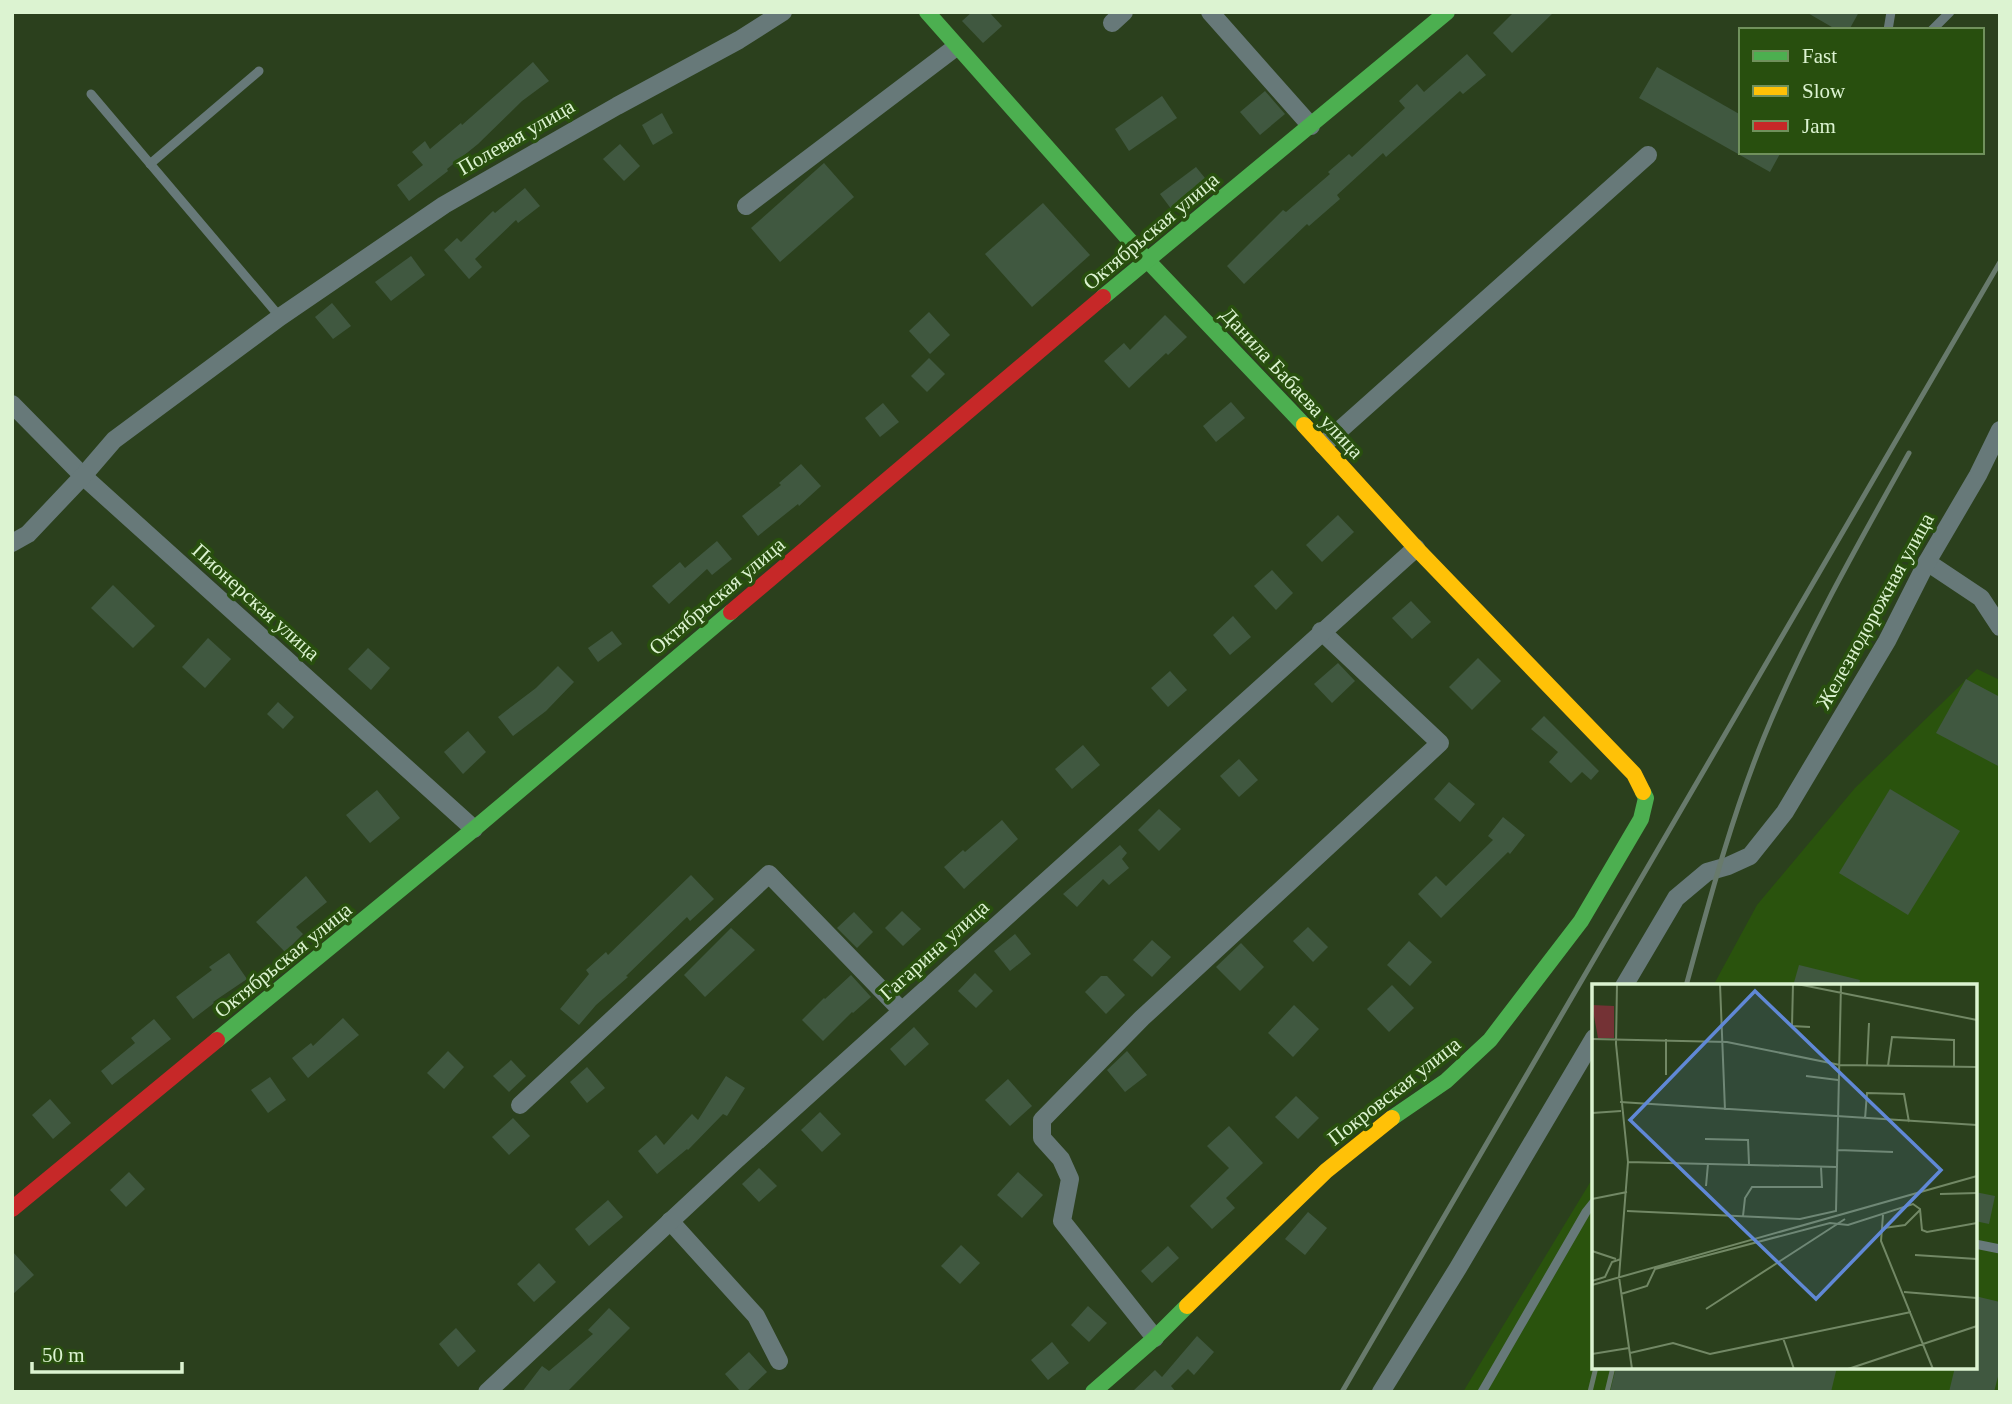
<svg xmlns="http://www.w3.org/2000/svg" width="2012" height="1404" viewBox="0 0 2012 1404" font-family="'Times New Roman',serif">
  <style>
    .built { fill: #2a530d }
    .building { fill: #405840 }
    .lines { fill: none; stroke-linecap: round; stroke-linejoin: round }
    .lane { stroke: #677979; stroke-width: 9 }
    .street { stroke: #677979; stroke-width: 18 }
    .fast { stroke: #4caf50; stroke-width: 16 }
    .slow { stroke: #ffc107; stroke-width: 16 }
    .jam { stroke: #c62828; stroke-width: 16 }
    .rail { stroke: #687a6c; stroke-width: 5 }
    .labels { text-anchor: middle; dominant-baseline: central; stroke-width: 7; stroke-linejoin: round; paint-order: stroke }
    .street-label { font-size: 21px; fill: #dcf3d1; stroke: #284f0e }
    .inset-road { fill: none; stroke: #728865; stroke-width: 2 }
    .view { fill: #6088d6; fill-opacity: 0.15; stroke: #6088d6; stroke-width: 3.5 }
    .inset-edge { fill: none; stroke: #dcf3d1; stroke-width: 3.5 }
  </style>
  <rect width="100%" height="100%" fill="#2b401d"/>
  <polygon class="built" points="1977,669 2000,680 2000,1392 1463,1392 1594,1176 1594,1367 1975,1367 1975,986 1713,986 1757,905 1855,788"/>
  <g class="building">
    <polygon points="972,12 989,12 1002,26 983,43 962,21"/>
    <polygon points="1514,12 1554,12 1512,53 1493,33"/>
    <polygon points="1806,12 1859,12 1849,30 1837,30"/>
    <polygon points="1467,54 1486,75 1463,94 1460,91 1386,157 1383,153 1337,195 1340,199 1309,226 1307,224 1244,284 1227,266 1283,210 1286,212 1330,174 1328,172 1349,154 1352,157 1405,108 1399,101 1417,84 1424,92"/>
    <polygon points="533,62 549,81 522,101 478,144 447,169 448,171 409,201 397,185 423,165 412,152 425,141 430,149 461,123 462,125"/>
    <polygon points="1657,67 1741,115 1741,152 1781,152 1770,172 1639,98"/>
    <polygon points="1265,91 1285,114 1260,135 1240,112"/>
    <polygon points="1162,96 1177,118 1129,151 1115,129"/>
    <polygon points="662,113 673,133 653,145 642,125"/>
    <polygon points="620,144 640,166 624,181 603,159"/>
    <polygon points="824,163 854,197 780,262 751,228"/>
    <polygon points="1196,167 1209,183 1172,210 1160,194"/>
    <polygon points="525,188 540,206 518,223 516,220 475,259 482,267 469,279 444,250 457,238 461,242 493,211 495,213"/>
    <polygon points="1043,203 1090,255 1032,307 985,254"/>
    <polygon points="411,256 425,275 391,301 375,282"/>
    <polygon points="332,303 351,326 333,339 315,317"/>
    <polygon points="929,312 950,335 930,354 909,331"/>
    <polygon points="1165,315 1187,337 1168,355 1166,353 1129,388 1104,361 1124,343 1130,350"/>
    <polygon points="929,358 945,374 927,392 911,376"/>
    <polygon points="1231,402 1245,418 1216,442 1203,426"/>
    <polygon points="883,403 899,422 880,437 865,418"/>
    <polygon points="801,464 821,486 799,506 798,504 758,536 742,516 781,485 779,483"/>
    <polygon points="1338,515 1354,532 1322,562 1306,545"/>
    <polygon points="717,541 732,559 712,575 707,569 669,604 652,586 680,562 685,568"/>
    <polygon points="1272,570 1293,593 1276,610 1254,586"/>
    <polygon points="113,585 155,626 133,648 91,608"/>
    <polygon points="1411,601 1431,622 1412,639 1392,618"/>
    <polygon points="1233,616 1251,637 1230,655 1213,635"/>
    <polygon points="612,631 622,644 598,662 588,648"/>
    <polygon points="208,638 231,659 205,688 182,667"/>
    <polygon points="368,648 390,668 371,690 348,669"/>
    <polygon points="1478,658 1501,681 1472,710 1449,687"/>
    <polygon points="1338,663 1355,681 1332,703 1314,684"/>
    <polygon points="558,666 574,682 546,711 513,736 498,717 536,688"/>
    <polygon points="1170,671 1187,690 1168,707 1151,688"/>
    <polygon points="1966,679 2000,697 2000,767 1936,733"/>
    <polygon points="278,702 294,717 283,729 267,714"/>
    <polygon points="1544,716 1599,771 1591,780 1582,772 1571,783 1549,762 1558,752 1531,729"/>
    <polygon points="468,731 486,752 463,774 444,752"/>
    <polygon points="1083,745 1100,765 1072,789 1055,769"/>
    <polygon points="1239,759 1258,780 1239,797 1220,776"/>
    <polygon points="1449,782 1475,804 1460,822 1434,799"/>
    <polygon points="1890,789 1960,831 1908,915 1839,873"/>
    <polygon points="377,790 400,818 370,843 346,815"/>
    <polygon points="1159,809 1181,829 1159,851 1138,830"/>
    <polygon points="1503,817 1525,835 1510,854 1508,852 1441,918 1418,894 1436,876 1446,886 1493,840 1488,836"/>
    <polygon points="1002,820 1018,839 964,889 944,867 963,850 965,852"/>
    <polygon points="1120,845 1127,853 1122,859 1129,868 1109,885 1103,879 1077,907 1063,894"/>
    <polygon points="691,875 714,899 690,921 687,917 626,976 628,977 596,1005 579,1025 560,1009 589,974 586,970 606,952 608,955"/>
    <polygon points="306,876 327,902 296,927 303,934 285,952 256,922"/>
    <polygon points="902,911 921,929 903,946 885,928"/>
    <polygon points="854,912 873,932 857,948 837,928"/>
    <polygon points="1308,927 1328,947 1313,962 1293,941"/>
    <polygon points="731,928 755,950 705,997 684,975"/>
    <polygon points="1015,934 1031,954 1010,971 994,951"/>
    <polygon points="1152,940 1171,957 1152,977 1133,960"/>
    <polygon points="1409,941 1432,962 1410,986 1387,965"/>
    <polygon points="1241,943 1264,967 1240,991 1216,967"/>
    <polygon points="229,953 247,979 213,1002 214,1003 193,1019 176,997 212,970 209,967"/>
    <polygon points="1799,965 1860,980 1859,986 1793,986"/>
    <polygon points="975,973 993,991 976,1008 958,991"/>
    <polygon points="851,975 871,997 853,1013 852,1012 823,1041 802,1020 824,998 825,999"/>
    <polygon points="1101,976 1107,976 1125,995 1106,1014 1085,992"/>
    <polygon points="1392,985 1414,1008 1389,1032 1367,1009"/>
    <polygon points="1294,1005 1319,1029 1293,1057 1268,1033"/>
    <polygon points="343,1018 359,1035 308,1078 292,1058 311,1043 313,1046"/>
    <polygon points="154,1019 171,1039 112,1085 101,1071 135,1043 131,1038"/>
    <polygon points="914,1027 929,1044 905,1066 890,1049"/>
    <polygon points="448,1051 464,1067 444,1089 427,1073"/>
    <polygon points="1127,1051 1147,1075 1125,1092 1107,1070"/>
    <polygon points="511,1060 526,1076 509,1092 493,1076"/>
    <polygon points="587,1067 605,1088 587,1103 570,1082"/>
    <polygon points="726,1076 745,1088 727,1116 723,1114 688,1150 687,1149 657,1174 638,1151 656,1135 664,1145 692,1114 698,1120"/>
    <polygon points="270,1077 286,1100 268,1113 251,1090"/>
    <polygon points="1008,1079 1032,1106 1010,1126 985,1100"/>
    <polygon points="1296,1096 1319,1118 1298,1139 1275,1117"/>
    <polygon points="50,1099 71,1123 53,1139 32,1115"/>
    <polygon points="820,1112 841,1134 822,1152 801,1130"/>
    <polygon points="513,1118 530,1136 509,1155 492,1137"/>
    <polygon points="1229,1126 1263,1163 1226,1198 1235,1208 1212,1229 1190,1206 1229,1168 1207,1146"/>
    <polygon points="759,1168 777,1186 759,1202 742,1184"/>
    <polygon points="129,1172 145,1189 126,1207 110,1190"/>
    <polygon points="1018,1172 1043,1195 1022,1218 997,1195"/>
    <polygon points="1975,1192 1995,1196 1989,1224 1975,1221"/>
    <polygon points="608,1200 623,1217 589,1246 575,1229"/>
    <polygon points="1308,1212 1327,1228 1305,1255 1285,1239"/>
    <polygon points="961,1245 980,1263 960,1284 941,1266"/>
    <polygon points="1168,1246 1179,1258 1152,1283 1141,1271"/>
    <polygon points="12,1251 34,1275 12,1295"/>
    <polygon points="539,1263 556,1282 534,1302 517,1284"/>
    <polygon points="1975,1296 2000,1302 2000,1369 1994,1392 1949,1392 1955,1367 1975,1367"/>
    <polygon points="1088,1306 1107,1323 1089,1342 1071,1325"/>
    <polygon points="609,1308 630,1328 567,1392 522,1392 542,1366 549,1371 593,1334 588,1330"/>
    <polygon points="456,1328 476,1351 458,1367 439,1344"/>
    <polygon points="1197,1336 1214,1352 1194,1375 1188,1369 1171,1386 1176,1392 1132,1392 1155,1370 1162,1377"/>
    <polygon points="1052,1342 1069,1363 1048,1380 1031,1360"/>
    <polygon points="749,1352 767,1372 746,1392 741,1392 725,1374"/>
    <polygon points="1616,1367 1837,1367 1831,1392 1610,1392"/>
  </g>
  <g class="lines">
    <g class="lane">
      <polyline points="1888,30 1891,12"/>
      <polyline points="1932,30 1950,12"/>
      <polyline points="91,94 280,317"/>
      <polyline points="150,164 259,71"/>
      <polyline points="1975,1244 2000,1249"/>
      <polyline points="1482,1392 1586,1212 1594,1202"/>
    </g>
    <g class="street">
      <polyline points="1210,12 1311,126"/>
      <polyline points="1112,23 1124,12"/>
      <polyline points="746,206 956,47"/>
      <polyline points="12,404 83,476 474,829"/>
      <polyline points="1323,445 1648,155"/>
      <polyline points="12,543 28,534 83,476 114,440 280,317 444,205 617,106 739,40 783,12"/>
      <polyline points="1927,562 1981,598 2000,627"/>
      <polyline points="1624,986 1676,898 1707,872 1728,866 1750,856 1785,812 1887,641 1927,562 1978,475 2000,430"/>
      <polyline points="520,1105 769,874 901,1010"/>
      <polyline points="670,1221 756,1316 779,1361"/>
      <polyline points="1155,1338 1062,1221 1070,1179 1061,1159 1042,1138 1042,1120 1142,1018 1440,743 1321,631"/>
      <polyline points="487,1392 734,1162 1416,548"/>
      <polyline points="1381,1392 1458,1268 1594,1038"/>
    </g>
    <g class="fast">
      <polyline points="927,12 1147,260 1304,425"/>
      <polyline points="1103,297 1447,12"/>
      <polyline points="217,1040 474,829 731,612"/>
      <polyline points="1392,1118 1446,1081 1490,1040 1581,921 1641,819 1646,798 1643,792"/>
      <polyline points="1093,1392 1155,1338 1187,1306"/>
    </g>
    <g class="slow">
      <polyline points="1304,425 1416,548 1634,774 1643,792"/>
      <polyline points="1187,1306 1326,1171 1392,1118"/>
    </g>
    <g class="jam">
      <polyline points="731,612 1103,297"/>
      <polyline points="12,1209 217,1040"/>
    </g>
    <g class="rail">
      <path d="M1686 986C1709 902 1731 818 1764 737 1804 639 1857 546 1909 453"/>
      <polyline points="1342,1392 2000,262"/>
      <polyline points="1590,1392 1596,1367"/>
      <polyline points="1607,1392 1613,1367"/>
    </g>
  </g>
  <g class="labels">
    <g class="street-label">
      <text transform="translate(516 137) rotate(-30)">Полевая улица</text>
      <text transform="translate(1151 231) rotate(-40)">Октябрьская улица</text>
      <text transform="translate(1292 383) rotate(47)">Данила Бабаева улица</text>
      <text transform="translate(717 596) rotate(-40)">Октябрьская улица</text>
      <text transform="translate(256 602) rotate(42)">Пионерская улица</text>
      <text transform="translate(1875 611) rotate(-61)">Железнодорожная улица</text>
      <text transform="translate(934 950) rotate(-42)">Гагарина улица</text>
      <text transform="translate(283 960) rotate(-39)">Октябрьская улица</text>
      <text transform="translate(1394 1091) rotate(-38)">Покровская улица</text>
    </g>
  </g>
  <g transform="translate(1592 984)">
    <rect width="385" height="385" fill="#2b401d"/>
    <path d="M0 21 22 22V54H6Z" fill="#743235"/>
    <path class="inset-road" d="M25 0 24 60 36 178 27 293 40 385M128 0 133 126M201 0 200 42 218 43M205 0 385 36M0 55 135 58 248 81 385 83M74 55V91M275 81 277 39M296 82 300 53 362 56V83M214 92 246 96M28 118 385 141M0 129 29 127M273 135 275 109 312 110 317 138M113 155 156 156 157 180M246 166 301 168M36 178 245 183M114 202 116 180M348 210 385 209M0 215 35 208M35 227 208 235 244 227 249 0M291 231 289 257 341 385M151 232 153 214 160 203H230L229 183M292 244 313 241 328 226M0 267 24 275M323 271 385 275M0 297 13 293 20 278 29 275M0 301 385 192M312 308 385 314M29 310 55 302 63 285 238 239 256 241 321 220 328 225 330 246 335 248 385 239M114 325 253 235M191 354 202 385M38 369 81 359 118 370 319 328M0 370 37 364M256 385 385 342"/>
    <path class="view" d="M163 7 349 186 224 315 38 136Z"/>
    <rect width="385" height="385" class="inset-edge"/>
  </g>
  <rect width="2012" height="1404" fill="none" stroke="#dcf3d1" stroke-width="28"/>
  <rect x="1739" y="28" width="245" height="126" fill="#284f0e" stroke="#70915c" stroke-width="2"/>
  <rect x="1753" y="51" width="35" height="10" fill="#4caf50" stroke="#70915c" stroke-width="2"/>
  <text x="1802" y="63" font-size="21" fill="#dcf3d1">Fast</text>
  <rect x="1753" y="86" width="35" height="10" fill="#ffc107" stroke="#70915c" stroke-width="2"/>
  <text x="1802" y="98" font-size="21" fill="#dcf3d1">Slow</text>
  <rect x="1753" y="121" width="35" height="10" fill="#c62828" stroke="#70915c" stroke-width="2"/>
  <text x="1802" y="133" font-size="21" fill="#dcf3d1">Jam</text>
  <path d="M32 1362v10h150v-10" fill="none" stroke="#dcf3d1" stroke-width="3.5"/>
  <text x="42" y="1362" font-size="21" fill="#dcf3d1" stroke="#284f0e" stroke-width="5" paint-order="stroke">50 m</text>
</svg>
